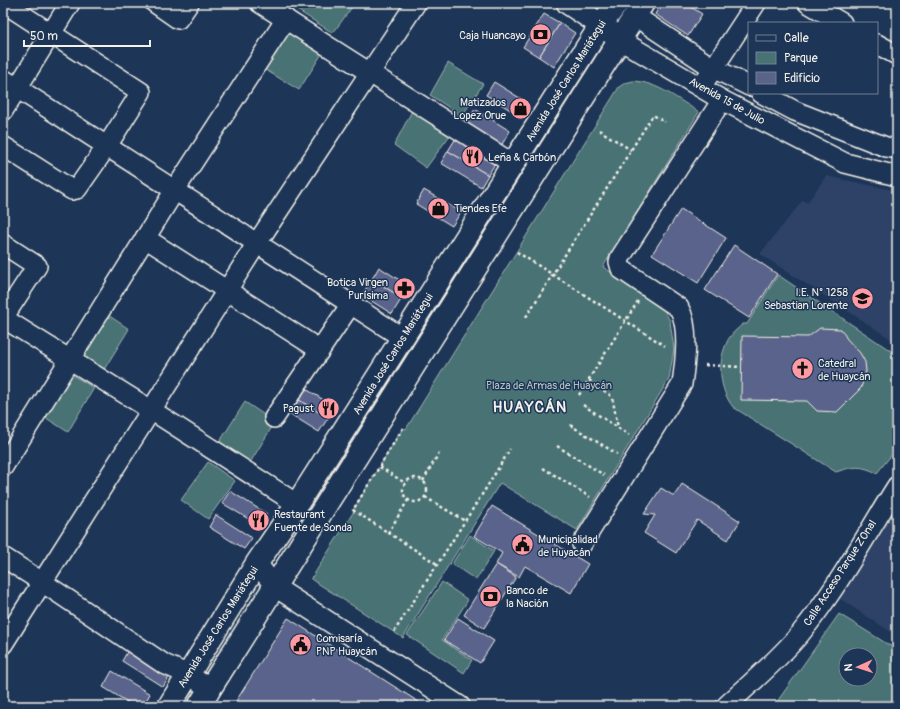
<svg xmlns="http://www.w3.org/2000/svg" width="900" height="709" viewBox="0 0 900 709" font-family="Pangolin,sans-serif">
  <style>
    .built { fill: #2f4367 }
    .green { fill: #497275; stroke: #9eb2ae; fill-rule: evenodd }
    .building { fill: #5a648b; stroke: #f4f1e8 }
    .lines { fill: none; stroke-linecap: round; stroke-linejoin: round }
    .minor-casing { stroke: #f4f1e8; stroke-width: 22 }
    .major-casing { stroke: #f4f1e8; stroke-width: 25 }
    .path { stroke: #f4f1e8; stroke-width: 2.5; stroke-dasharray: 3 3; stroke-linecap: butt }
    .minor { stroke: #1d3557; stroke-width: 19 }
    .major { stroke: #1d3557; stroke-width: 22 }
    .labels { text-anchor: middle; dominant-baseline: central; stroke-width: 3; stroke-linejoin: round; paint-order: stroke }
    .poi-label { font-size: 11px; fill: #f4f1e8; stroke: #1d3557; text-anchor: start }
    .street-label { font-size: 11px; fill: #f4f1e8; stroke: #1d3557 }
    .park-label { font-size: 11px; fill: #b8c5c0; stroke: #1d3557 }
    .district-label { font-size: 15px; font-weight: bold; letter-spacing: 1px; fill: #f4f1e8; stroke: #1d3557 }
  </style>
  <rect width="100%" height="100%" fill="#1d3557"/>
  <filter id="ink" filterUnits="userSpaceOnUse"><feTurbulence type="fractalNoise" baseFrequency=".025" numOctaves="2"/><feDisplacementMap in="SourceGraphic" scale="8" xChannelSelector="R" yChannelSelector="G"/><feConvolveMatrix kernelMatrix="1 2 1 2 8 2 1 2 1" color-interpolation-filters="sRGB"/></filter>
  <g filter="url(#ink)">
    <g class="built">
      <polygon points="826,176 897,191 897,343 760,254 803,200 807,203"/>
      <polygon points="897,506 897,636 839,598"/>
    </g>
    <g class="green">
      <polygon points="302,3 355,3 333,33 297,10"/>
      <polygon points="285,31 323,52 299,90 264,69"/>
      <polygon points="448,63 483,84 462,116 430,95"/>
      <path d="M633 81C657 82 679 100 699 112L603 267 662 306 670 321 674 349 669 379 577 530 500 483 403 638 311 579 354 511 353 510 403 428 406 429 619 87 625 83Z"/>
      <polygon points="413,109 450,135 426,168 394,145"/>
      <path d="M778 275 897 355V448L877 473C860 465 854 466 836 472L733 407C719 389 717 363 727 342 730 335 737 329 743 324H747Z"/>
      <polygon points="108,315 129,329 100,376 78,362"/>
      <polygon points="69,373 94,388 68,432 43,416"/>
      <polygon points="245,402 275,422 248,466 217,446"/>
      <polygon points="208,462 235,481 208,519 181,500"/>
      <polygon points="470,535 494,551 476,580 452,564"/>
      <polygon points="442,582 468,600 442,640 472,660 464,673 407,635"/>
      <path d="M839 614 897 650V706H774ZM846 655H870V679H846Z"/>
    </g>
    <g class="building">
      <polygon points="662,3 685,3 702,14 688,36 655,14"/>
      <polygon points="544,14 560,23 539,57 523,47"/>
      <polygon points="560,23 575,33 554,67 539,57"/>
      <polygon points="494,82 528,103 520,116 486,95"/>
      <polygon points="475,109 510,131 501,146 466,124"/>
      <polygon points="456,138 496,162 488,175 448,151"/>
      <polygon points="448,151 488,175 481,187 441,163"/>
      <polygon points="424,190 461,212 452,226 416,204"/>
      <polygon points="681,209 726,238 698,283 652,254"/>
      <polygon points="734,245 777,274 749,318 705,290"/>
      <polygon points="379,267 409,286 402,298 372,279"/>
      <polygon points="372,279 402,298 392,314 362,295"/>
      <polygon points="820,328 841,329 847,339 860,353 865,362 866,371 861,388 837,412 817,411 807,401 741,400 742,336 808,337"/>
      <polygon points="298,384 335,407 328,418 291,395"/>
      <polygon points="291,395 328,418 319,432 282,409"/>
      <polygon points="682,484 740,521 728,540 697,520 676,553 644,533 655,515 644,514 661,488 674,496"/>
      <polygon points="230,491 267,514 260,526 222,503"/>
      <polygon points="492,506 588,564 571,593 525,566 519,577 496,564 502,553 474,536"/>
      <polygon points="216,515 252,538 244,549 209,527"/>
      <polygon points="496,564 516,577 484,628 464,615"/>
      <polygon points="288,618 370,671 425,706 233,706"/>
      <polygon points="458,618 494,641 480,663 444,640"/>
      <polygon points="130,647 171,674 163,687 122,661"/>
      <polygon points="112,671 150,694 143,706 134,706 103,687"/>
    </g>
    <g class="lines">
      <defs>
        <g id="minor">
          <polyline points="155,3 178,19 189,3"/>
          <polyline points="260,3 513,164"/>
          <polyline points="808,3 842,23"/>
          <polyline points="635,16 713,68 749,86"/>
          <polyline points="620,40 722,100 845,163 897,176"/>
          <polyline points="877,44 897,55"/>
          <polyline points="707,78 756,3"/>
          <polyline points="3,79 403,338"/>
          <polyline points="761,93 795,111 886,147 897,149"/>
          <polyline points="3,111 70,3"/>
          <polyline points="3,146 72,190 77,189 107,146 141,92 4,3"/>
          <polyline points="145,238 320,350"/>
          <polyline points="3,244 37,266 3,318"/>
          <polyline points="3,318 151,410 297,504"/>
          <polyline points="274,418 351,304"/>
          <polyline points="3,467 175,190 286,19"/>
          <path d="M582 544 682 384C685 363 690 327 679 308L621 269 619 262 620 258 722 100"/>
          <polyline points="3,557 42,582 164,664 189,675 210,689"/>
          <polyline points="257,563 275,587 460,706"/>
          <polyline points="3,644 257,243 416,3"/>
          <path d="M726 706C751 683 778 660 800 634 837 589 866 535 897 486"/>
        </g>
        <g id="major">
          <polyline points="568,3 601,25 613,34"/>
          <polyline points="169,706 257,563 297,504 601,25 617,3"/>
          <polyline points="199,706 643,3"/>
        </g>
      </defs>
      <use href="#minor" class="minor-casing"/>
      <use href="#major" class="major-casing"/>
      <g class="path">
        <polyline points="599,130 631,150"/>
        <polyline points="517,252 665,346"/>
        <polyline points="526,317 653,115 665,122"/>
        <polyline points="705,365 741,367"/>
        <polyline points="589,380 610,395 613,401 618,428"/>
        <polyline points="579,395 638,301"/>
        <polyline points="583,405 629,435"/>
        <polyline points="570,425 617,454"/>
        <polyline points="403,428 353,510 437,564"/>
        <polyline points="557,446 604,475"/>
        <polyline points="380,467 405,483"/>
        <polyline points="543,468 590,497"/>
        <circle cx="415" cy="490" r="12"/>
        <polyline points="423,481 440,451"/>
        <polyline points="425,497 465,521"/>
        <polyline points="388,533 408,500"/>
        <polyline points="394,632 490,482 510,449"/>
      </g>
      <use href="#minor" class="minor"/>
      <use href="#major" class="major"/>
    </g>
  </g>
  <defs>
    <symbol id="bank-disc" viewBox="-11 -11 22 22"><circle r="9.5" fill="#ff9aa2" stroke="#1d3557"/><path d="M-6-4H6V4H-6ZM0-2.3a2.3 2.3 0 1 0 0 4.6a2.3 2.3 0 1 0 0-4.6Z" fill="#111"/></symbol>
    <symbol id="shop-disc" viewBox="-11 -11 22 22"><circle r="9.5" fill="#ff9aa2" stroke="#1d3557"/><path d="M-5-2.5h2.3a2.7 3.5 0 0 1 5.4 0H5L5.5 6h-11ZM-1.5-2.5h3a1.5 2.3 0 0 0-3 0Z" fill="#111"/></symbol>
    <symbol id="restaurant-disc" viewBox="-11 -11 22 22"><circle r="9.5" fill="#ff9aa2" stroke="#1d3557"/><path d="M-5-6h1v4h1v-4h1v4h1v-4h1v5L-1.5 .5V6h-2V.5L-5-1ZM5-6V6H3V1.5H1.5Q1.5-4 5-6Z" fill="#111"/></symbol>
    <symbol id="pharmacy-disc" viewBox="-11 -11 22 22"><circle r="9.5" fill="#ff9aa2" stroke="#1d3557"/><path d="M-2-6h4v4h4v4h-4v4h-4v-4h-4v-4h4Z" fill="#111"/></symbol>
    <symbol id="school-disc" viewBox="-11 -11 22 22"><circle r="9.5" fill="#ff9aa2" stroke="#1d3557"/><path d="M0-5L7-2L0 1L-7-2ZM-4 1L0 2.5L4 1V4Q0 6-4 4Z" fill="#111"/></symbol>
    <symbol id="church-disc" viewBox="-11 -11 22 22"><circle r="9.5" fill="#ff9aa2" stroke="#1d3557"/><path d="M-1.2-6h2.4v3.5h3.3v2.4h-3.3V6h-2.4V-.1h-3.3v-2.4h3.3Z" fill="#111"/></symbol>
    <symbol id="civic-disc" viewBox="-11 -11 22 22"><circle r="9.5" fill="#ff9aa2" stroke="#1d3557"/><path d="M-.6-6.5H3V-4.5H.6V-3L4-1V1h2V6H-6V1h2V-1L-.6-3ZM-1.2 2.5V6h2.4V2.5Z" fill="#111"/></symbol>
  </defs>
  <g fill-rule="evenodd">
    <use href="#bank-disc" x="528" y="22" width="25" height="25"/>
    <use href="#shop-disc" x="508" y="96" width="25" height="25"/>
    <use href="#restaurant-disc" x="460" y="144" width="25" height="25"/>
    <use href="#shop-disc" x="426" y="196" width="25" height="25"/>
    <use href="#pharmacy-disc" x="392" y="276" width="25" height="25"/>
    <use href="#school-disc" x="850" y="286" width="25" height="25"/>
    <use href="#church-disc" x="790" y="356" width="25" height="25"/>
    <use href="#restaurant-disc" x="316" y="396" width="25" height="25"/>
    <use href="#restaurant-disc" x="246" y="508" width="25" height="25"/>
    <use href="#civic-disc" x="510" y="532" width="25" height="25"/>
    <use href="#bank-disc" x="478" y="584" width="25" height="25"/>
    <use href="#civic-disc" x="288" y="632" width="25" height="25"/>
  </g>
  <g class="labels">
    <g class="poi-label">
      <text x="526" y="35" text-anchor="end">Caja Huancayo</text>
      <text x="506" y="102" text-anchor="end">Matizados<tspan x="506" dy="13">Lopez Orue</tspan></text>
      <text x="488" y="157">Leña &amp; Carbón</text>
      <text x="454" y="208">Tiendes Efe</text>
      <text x="388" y="282" text-anchor="end">Botica Virgen<tspan x="388" dy="13">Purísima</tspan></text>
      <text x="848" y="292" text-anchor="end">I.E. N° 1258<tspan x="848" dy="13">Sebastian Lorente</tspan></text>
      <text x="818" y="363">Catedral<tspan x="818" dy="13">de Huaycán</tspan></text>
      <text x="314" y="408" text-anchor="end">Pagust</text>
      <text x="274" y="514">Restaurant<tspan x="274" dy="13">Fuente de Sonda</tspan></text>
      <text x="538" y="539">Municipalidad<tspan x="538" dy="13">de Huyacán</tspan></text>
      <text x="506" y="590">Banco de<tspan x="506" dy="13">la Nación</tspan></text>
      <text x="316" y="638">Comisaría<tspan x="316" dy="13">PNP Huaycán</tspan></text>
    </g>
    <g class="street-label">
      <text transform="translate(566 81) rotate(-58)">Avenida José Carlos Mariátegui</text>
      <text transform="translate(727 101) rotate(29)">Avenida 15 de Julio</text>
      <text transform="translate(393 354) rotate(-58)">Avenida José Carlos Mariátegui</text>
      <text transform="translate(840 573) rotate(-57)">Calle Acceso Parque ZOnal</text>
      <text transform="translate(218 627) rotate(-58)">Avenida José Carlos Mariátegui</text>
    </g>
    <g class="park-label">
      <text x="549" y="385">Plaza de Armas de Huaycán</text>
    </g>
    <g class="district-label">
      <text x="530" y="407">HUAYCÁN</text>
    </g>
  </g>
  <rect width="900" height="709" fill="none" stroke="#1d3557" stroke-width="16"/>
  <rect x="8" y="8" width="884" height="693" fill="none" stroke="#f4f1e8" stroke-width="1.5" filter="url(#ink)"/>
  <rect x="748" y="22" width="130" height="72" fill="#1d3557" stroke="#738091"/>
  <rect x="756" y="35" width="20" height="6" fill="#1d3557" stroke="#738091"/>
  <text x="784" y="42" font-size="12" fill="#f4f1e8">Calle</text>
  <rect x="756" y="52" width="20" height="12" fill="#497275" stroke="#738091"/>
  <text x="784" y="62" font-size="12" fill="#f4f1e8">Parque</text>
  <rect x="756" y="72" width="20" height="12" fill="#5a648b" stroke="#738091"/>
  <text x="784" y="82" font-size="12" fill="#f4f1e8">Edificio</text>
  <g transform="translate(858 667) rotate(267)"><circle r="19" fill="#1d3557" stroke="#738091"/>
  <path d="M0-3L7 15L0 10L-7 15Z" fill="#ff9aa2"/>
  <text y="-6" font-size="11" font-weight="bold" text-anchor="middle" fill="#f4f1e8">N</text>
  </g>
  <path d="M24 40v6h126v-6" fill="none" stroke="#f4f1e8" stroke-width="2"/>
  <text x="30" y="40" font-size="12" fill="#f4f1e8" stroke="#1d3557" stroke-width="3" paint-order="stroke">50 m</text>
</svg>
